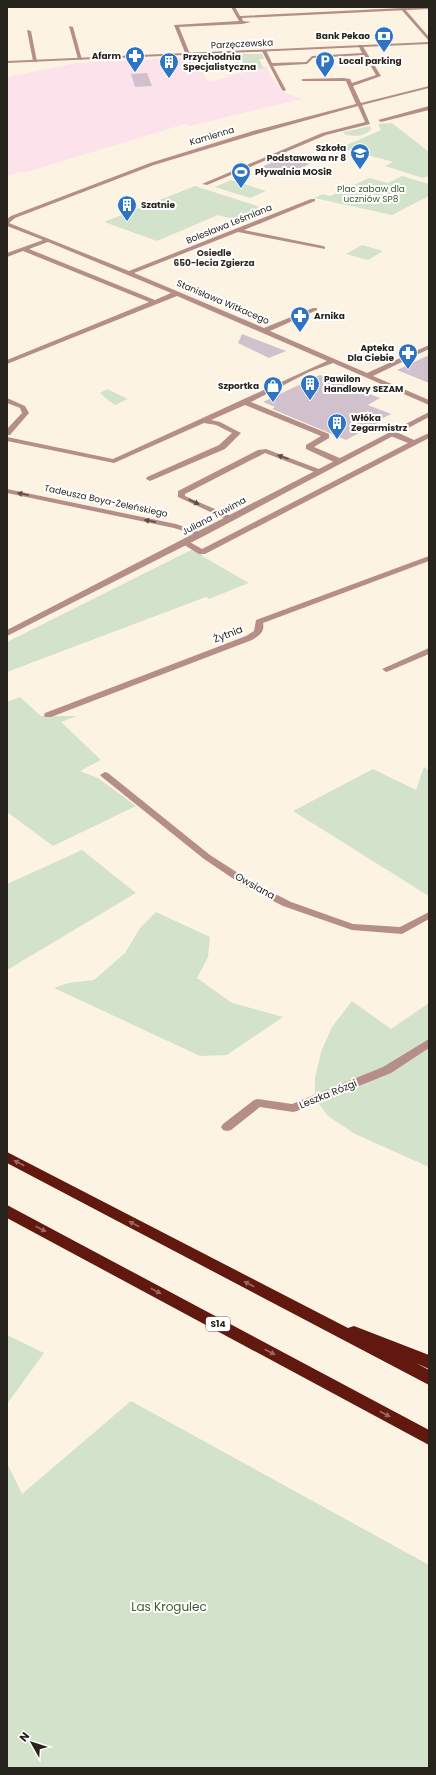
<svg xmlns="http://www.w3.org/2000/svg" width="436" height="1775" viewBox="0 0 436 1775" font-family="Poppins,sans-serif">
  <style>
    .medical { fill: #fce2eb }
    .green { fill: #d3e3cb }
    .building { fill: #d1c1cc }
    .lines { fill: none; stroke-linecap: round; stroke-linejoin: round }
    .minor { fill: #b48e87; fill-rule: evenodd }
    .tertiary { fill: #b48e87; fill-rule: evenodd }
    .motorway { fill: #60180f; fill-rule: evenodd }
    .oneway { fill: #5f4e47 }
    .oneway2 { fill: #986963 }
    .labels { text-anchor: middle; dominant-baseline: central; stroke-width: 4; stroke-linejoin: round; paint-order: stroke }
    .far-poi-label { font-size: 9px; font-weight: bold; fill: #27231d; stroke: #fff; text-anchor: start }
    .far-street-label { font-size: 9px; fill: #27231d; stroke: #fff }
    .far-park-label { font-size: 9px; fill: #3e592e; stroke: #fff }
    .far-neighbourhood-label { font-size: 9px; font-weight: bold; fill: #342c20; stroke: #fff }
    .shield { fill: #fff; stroke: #686561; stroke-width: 1 }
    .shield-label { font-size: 9px; font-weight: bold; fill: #27231d }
    .street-label { font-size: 10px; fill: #27231d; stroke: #fff }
    .near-park-label { font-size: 12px; fill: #3e592e; stroke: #fff }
  </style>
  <rect width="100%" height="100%" fill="#fdf3e3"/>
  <polygon class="medical" points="198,57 206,80 212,81 229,77 226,75 230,75 266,68 280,90 301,99 190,126 185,124 27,172 20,172 7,176 7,77 76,63"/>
  <g class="green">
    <polygon points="239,54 262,54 264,59 259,59 263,67 269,68 258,69 243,63"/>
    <polygon points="392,123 429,152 429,176 423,178 385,166 393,162 350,150 339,154 331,152 381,130 378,124"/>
    <path d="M370 126 371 129C365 137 353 137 344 134V132Z"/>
    <polygon points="402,176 429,184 429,196 392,215 314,198 323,194 330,196 369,178 388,183"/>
    <polygon points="231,180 266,191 250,198 215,187"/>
    <polygon points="195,186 273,211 244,222 218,215 157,241 104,222"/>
    <polygon points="362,245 383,251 368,260 346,254"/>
    <polygon points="107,389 128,399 115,405 109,401 100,393"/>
    <polygon points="195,548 202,552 202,556 249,583 209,599 206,597 7,672 7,642"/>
    <polygon points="20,697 41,716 77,716 61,722 101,760 80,771 98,778 136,806 53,846 7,812 7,702"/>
    <polygon points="424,767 429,770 429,894 427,895 293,811 373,769 416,790"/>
    <polygon points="82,850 136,893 7,970 7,884"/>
    <polygon points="156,912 210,937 208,957 197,978 232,1003 283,1017 227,1055 200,1056 54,988 68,983 94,980 125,953 140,928"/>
    <polygon points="352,1001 391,1029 429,1003 429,1167 355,1134 328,1116 315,1099 315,1079 321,1052 332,1027"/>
    <polygon points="7,1335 44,1353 7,1404"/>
    <polygon points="131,1401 429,1565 429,1768 7,1768 7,1463 22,1494"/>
  </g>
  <g class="building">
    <polygon points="147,73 152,86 135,87 131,74"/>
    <polygon points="285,157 310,164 279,177 254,170"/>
    <polygon points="242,334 286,351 269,358 238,343"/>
    <polygon points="429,355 429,383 397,370 414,362"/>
    <polygon points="320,375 380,398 368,405 391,414 381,419 383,420 346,440 272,409 275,407 263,402"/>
  </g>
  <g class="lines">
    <g class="minor">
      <polygon points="231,7 235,7 240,16 422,7 429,7 429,9 242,18 243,21 251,22 242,24 179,27 190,54 186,55 174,25 239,21"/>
      <polygon points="69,26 73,27 82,60 78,59"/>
      <polygon points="27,30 31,31 37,62 33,61"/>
      <path d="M358 45H362L381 76 353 86 361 103 429 86V88L362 105 370 124 326 135 207 185 202 184 322 133 365 122 358 106 257 134 154 165 15 218 9 223 129 271 311 199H315V201L244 230 323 246 325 247V249L238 232 134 273 264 328 313 308H317V310L270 331 367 373 429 345V349L373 376 429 400V405L333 363 309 372 251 402 329 434V438L314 447 342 459V463H336L306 449V445L321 436 245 405 211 420 220 422 241 433 225 449 150 481 146 479 147 477 219 445 232 433 216 425 204 423 114 463 7 441V437L113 459 327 361 177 296 7 364V360L149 302 23 251 7 257V253L43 240 7 226V219L11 216 150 163 253 131 356 104 346 81H303L301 80 303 79 343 78 350 79 352 83 376 75 364 55 313 58 307 64 273 66 286 90 284 91 282 90 262 51 266 50 272 63 306 62 312 56 362 53ZM48 242 171 293 155 300 29 249Z"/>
      <polygon points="429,106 429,110 381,122 378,120"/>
      <polygon points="7,398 25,406 29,413 10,435 7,435 7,429 22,413 20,408 7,403"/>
      <polygon points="388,431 394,431 414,440 429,433 429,438 205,554 199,554 181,543 182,541 188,541 202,549 408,443 388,435"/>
      <polygon points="266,449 324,471 323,473 317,473 265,453 185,494 185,496 233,517 234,519 230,521 178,497 178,491 258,450"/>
      <polygon points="7,489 176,524 205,534 201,536 174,528 7,493"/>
      <path d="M429 556V561L263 623C265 632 259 636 252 640L51 717H45L44 715 45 713 246 636 254 631 256 620Z"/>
      <polygon points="429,648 429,654 389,671 386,672 382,669"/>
      <polygon points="105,772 108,773 210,855 252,882 291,902 353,924 400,927 429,912 429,919 402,934 352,930 283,906 244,886 204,859 102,777 100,775"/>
      <polygon points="429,1039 429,1048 391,1073 297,1111 293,1112 260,1107 231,1130 227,1131 223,1130 221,1127 223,1124 254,1100 258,1099 292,1104 383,1067"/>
    </g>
    <g class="tertiary">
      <polygon points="399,7 403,7 429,37 429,41"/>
      <polygon points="429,42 429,44 7,63 7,61"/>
      <polygon points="429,412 429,417 204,536 7,636 7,630"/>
    </g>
    <g class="motorway">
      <polygon points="7,1152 348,1328 354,1326 429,1355 429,1369 416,1363 429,1370 429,1385 7,1163"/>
      <polygon points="7,1205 429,1430 429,1445 7,1218"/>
    </g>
  </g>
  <defs><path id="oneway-solid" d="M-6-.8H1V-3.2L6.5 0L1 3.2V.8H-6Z"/></defs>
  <g class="oneway">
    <use href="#oneway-solid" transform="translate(283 457) rotate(-160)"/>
    <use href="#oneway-solid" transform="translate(23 494) rotate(-168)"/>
    <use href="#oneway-solid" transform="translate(194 502) rotate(26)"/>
    <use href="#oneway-solid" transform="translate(150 521) rotate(-169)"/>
  </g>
  <g class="oneway2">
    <use href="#oneway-solid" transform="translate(19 1163) rotate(-152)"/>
    <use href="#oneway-solid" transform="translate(134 1224) rotate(-152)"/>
    <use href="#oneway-solid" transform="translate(41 1229) rotate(28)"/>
    <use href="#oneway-solid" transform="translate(249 1284) rotate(-152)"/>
    <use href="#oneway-solid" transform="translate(156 1291) rotate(28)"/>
    <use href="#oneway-solid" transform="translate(270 1352) rotate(28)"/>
    <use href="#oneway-solid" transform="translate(385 1414) rotate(28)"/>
  </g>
  <defs>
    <symbol id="bank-pin" viewBox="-11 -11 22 30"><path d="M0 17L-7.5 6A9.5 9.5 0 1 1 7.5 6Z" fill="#2d74c5" stroke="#fff"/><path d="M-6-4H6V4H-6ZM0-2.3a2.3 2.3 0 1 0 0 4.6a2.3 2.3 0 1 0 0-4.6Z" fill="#fff"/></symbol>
    <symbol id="pharmacy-pin" viewBox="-11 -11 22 30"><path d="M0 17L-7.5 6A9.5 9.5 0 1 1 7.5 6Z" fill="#2d74c5" stroke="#fff"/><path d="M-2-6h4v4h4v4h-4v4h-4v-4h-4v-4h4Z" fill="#fff"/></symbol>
    <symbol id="parking-pin" viewBox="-11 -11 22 30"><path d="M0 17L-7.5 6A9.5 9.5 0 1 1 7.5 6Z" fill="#2d74c5" stroke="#fff"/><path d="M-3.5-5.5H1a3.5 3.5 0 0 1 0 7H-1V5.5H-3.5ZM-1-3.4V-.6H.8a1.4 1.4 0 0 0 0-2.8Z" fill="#fff"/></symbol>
    <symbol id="building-pin" viewBox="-11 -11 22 30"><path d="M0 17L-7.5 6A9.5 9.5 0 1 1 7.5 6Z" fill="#2d74c5" stroke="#fff"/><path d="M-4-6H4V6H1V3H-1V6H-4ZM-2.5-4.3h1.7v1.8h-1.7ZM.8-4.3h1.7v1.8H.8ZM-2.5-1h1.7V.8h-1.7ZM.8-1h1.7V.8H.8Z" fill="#fff"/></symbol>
    <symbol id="school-pin" viewBox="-11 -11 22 30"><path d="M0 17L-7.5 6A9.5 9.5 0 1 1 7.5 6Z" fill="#2d74c5" stroke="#fff"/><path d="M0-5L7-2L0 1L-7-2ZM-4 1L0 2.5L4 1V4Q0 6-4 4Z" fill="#fff"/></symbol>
    <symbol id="stadium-pin" viewBox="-11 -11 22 30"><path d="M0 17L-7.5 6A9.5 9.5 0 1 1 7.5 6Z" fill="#2d74c5" stroke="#fff"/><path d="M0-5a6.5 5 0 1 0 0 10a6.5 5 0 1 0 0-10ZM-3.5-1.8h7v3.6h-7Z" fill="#fff"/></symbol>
    <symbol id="shop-pin" viewBox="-11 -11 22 30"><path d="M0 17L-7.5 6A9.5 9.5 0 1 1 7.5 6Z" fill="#2d74c5" stroke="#fff"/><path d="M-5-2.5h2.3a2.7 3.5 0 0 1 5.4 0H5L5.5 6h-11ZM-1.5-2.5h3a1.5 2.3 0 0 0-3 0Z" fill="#fff"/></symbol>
  </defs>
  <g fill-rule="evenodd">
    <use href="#bank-pin" x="373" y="25" width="22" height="30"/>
    <use href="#pharmacy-pin" x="124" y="45" width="22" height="30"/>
    <use href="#parking-pin" x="314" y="50" width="22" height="30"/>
    <use href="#building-pin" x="158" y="51" width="22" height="30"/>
    <use href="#school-pin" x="349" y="142" width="22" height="30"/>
    <use href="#stadium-pin" x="230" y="161" width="22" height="30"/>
    <use href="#building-pin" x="116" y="194" width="22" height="30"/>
    <use href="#pharmacy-pin" x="289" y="305" width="22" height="30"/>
    <use href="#pharmacy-pin" x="397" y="342" width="22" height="30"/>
    <use href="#building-pin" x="299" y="373" width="22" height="30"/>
    <use href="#shop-pin" x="262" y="375" width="22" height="30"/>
    <use href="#building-pin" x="326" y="412" width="22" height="30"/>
  </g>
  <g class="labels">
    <g class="far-poi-label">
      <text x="370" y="36" text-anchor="end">Bank Pekao</text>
      <text x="121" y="56" text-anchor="end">Afarm</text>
      <text x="183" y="57">Przychodnia<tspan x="183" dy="10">Specjalistyczna</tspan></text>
      <text x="339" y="61">Local parking</text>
      <text x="346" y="148" text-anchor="end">Szkoła<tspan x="346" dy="10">Podstawowa nr 8</tspan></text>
      <text x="255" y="172">Pływalnia MOSiR</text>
      <text x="141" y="205">Szatnie</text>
      <text x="314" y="316">Arnika</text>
      <text x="394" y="348" text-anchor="end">Apteka<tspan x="394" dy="10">Dla Ciebie</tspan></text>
      <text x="324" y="379">Pawilon<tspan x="324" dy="10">Handlowy SEZAM</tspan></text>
      <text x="259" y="386" text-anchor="end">Szportka</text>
      <text x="351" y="418">Włóka<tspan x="351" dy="10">Zegarmistrz</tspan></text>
    </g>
    <g class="far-street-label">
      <text transform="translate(242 44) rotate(-3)">Parzęczewska</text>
      <text transform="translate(212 136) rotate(-17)">Kamienna</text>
      <text transform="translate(229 224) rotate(-22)">Bolesława Leśmiana</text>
      <text transform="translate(223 302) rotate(23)">Stanisława Witkacego</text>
      <text transform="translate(106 501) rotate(12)">Tadeusza Boya-Żeleńskiego</text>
      <text transform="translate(214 516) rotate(-28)">Juliana Tuwima</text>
    </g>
    <g class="far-park-label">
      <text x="371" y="189">Plac zabaw dla<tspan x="371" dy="10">uczniów SP8</tspan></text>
    </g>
    <g class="far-neighbourhood-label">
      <text x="214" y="253">Osiedle<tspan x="214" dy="10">650-lecia Zgierza</tspan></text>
    </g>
    <rect class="shield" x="206" y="1317" width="24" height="14" rx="3"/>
    <g class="shield-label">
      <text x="218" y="1324">S14</text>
    </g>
    <g class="street-label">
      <text transform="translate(228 634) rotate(-21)">Żytnia</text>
      <text transform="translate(255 886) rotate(29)">Owsiana</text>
      <text transform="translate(328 1094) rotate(-22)">Leszka Rózgi</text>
    </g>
    <g class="near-park-label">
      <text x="169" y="1606">Las Krogulec</text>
    </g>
  </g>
  <rect width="436" height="1775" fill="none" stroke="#27231d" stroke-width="16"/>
  <g transform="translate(32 1743) rotate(309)" stroke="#ffffff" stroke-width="3" paint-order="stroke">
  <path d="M0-3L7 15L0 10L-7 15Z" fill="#27231d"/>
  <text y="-6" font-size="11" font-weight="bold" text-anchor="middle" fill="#27231d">N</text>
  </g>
</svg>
